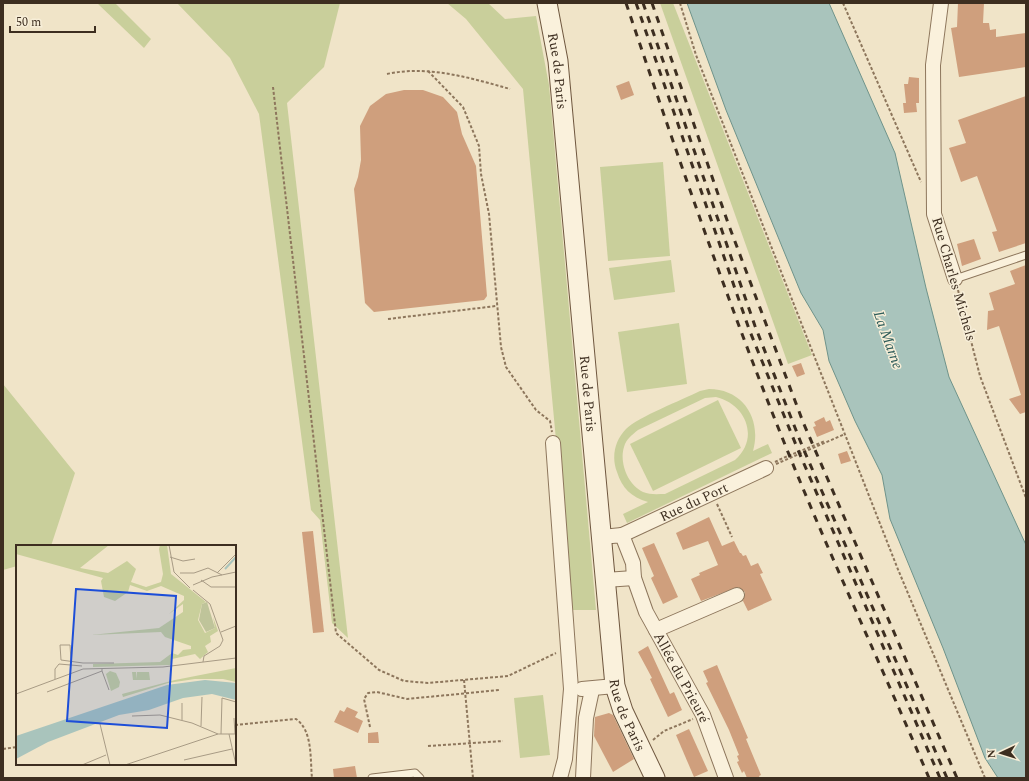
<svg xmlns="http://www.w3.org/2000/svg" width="1029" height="781" viewBox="0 0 1029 781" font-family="Spectral,serif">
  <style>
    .green { fill: #c9cf9b; fill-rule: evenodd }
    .water { fill: #a9c4bc; stroke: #6f938a }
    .building { fill: #cf9f7d }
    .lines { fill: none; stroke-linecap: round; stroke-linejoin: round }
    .lane-casing { stroke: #8d765c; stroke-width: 9 }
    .street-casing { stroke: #8d765c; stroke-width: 16 }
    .secondary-casing { stroke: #6f573f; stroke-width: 21 }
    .path { stroke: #8d765c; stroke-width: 2; stroke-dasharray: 3 2; stroke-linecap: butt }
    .lane { stroke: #faf1dc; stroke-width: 7 }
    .street { stroke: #faf1dc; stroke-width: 14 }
    .secondary { stroke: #faf1dc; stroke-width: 19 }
    .rail { stroke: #3d2e20; stroke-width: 3; stroke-dasharray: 7 7; stroke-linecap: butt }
    .labels { text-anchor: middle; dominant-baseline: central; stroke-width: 3; stroke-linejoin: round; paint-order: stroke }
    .street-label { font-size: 14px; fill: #3d2e20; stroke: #f7eed8 }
    .water-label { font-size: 15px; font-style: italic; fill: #2f5d5a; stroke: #f7eed8 }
    .inset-river { fill: none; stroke: #a9c4bc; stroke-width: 2 }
    .inset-road { fill: none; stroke: #a89b85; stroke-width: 1 }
    .view { fill: #1d4ed8; fill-opacity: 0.15; stroke: #1d4ed8; stroke-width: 2 }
    .inset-edge { fill: none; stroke: #3d2e20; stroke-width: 2 }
  </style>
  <rect width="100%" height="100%" fill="#f0e4c8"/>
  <g class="green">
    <polygon points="97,3 115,3 151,39 144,48"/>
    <polygon points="177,3 340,3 324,67 287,103 348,638 332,623 320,520 311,510 259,114 230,58"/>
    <polygon points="447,3 488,3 505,19 536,16 549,85 596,610 572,610 523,89 466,19"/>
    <polygon points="660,3 673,3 812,355 788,364"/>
    <polygon points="663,162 670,256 608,261 600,167"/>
    <polygon points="671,260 675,292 614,300 609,268"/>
    <polygon points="679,323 687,384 627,392 618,332"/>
    <polygon points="3,384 75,473 51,546 17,546 17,566 3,570"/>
    <path d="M709 389C743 389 762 419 753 451L768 444 772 453 627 523 623 514 648 502C631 497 622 488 617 472 611 457 615 440 626 429 638 417 682 400 700 391ZM716 397C746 404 760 438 735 460L665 494C658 494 650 495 643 492 628 485 619 463 624 447 626 439 632 435 638 430L705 398Z"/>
    <polygon points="718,400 741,448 653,491 630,444"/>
    <polygon points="543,695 550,755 520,758 514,698"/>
  </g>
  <polygon class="water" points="687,3 829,3 895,153 926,288 949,377 1026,545 1026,778 998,778 985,758 943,648 890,519 882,475 855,421 829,361 823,330 801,293 726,110"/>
  <g class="building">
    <polygon points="958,3 984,3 983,23 989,23 990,30 996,29 996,37 1026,33 1026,67 959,77 951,28 957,27"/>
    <polygon points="909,77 919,78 919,103 916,103 917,112 904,113 903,103 906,103 904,84 908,84"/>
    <polygon points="629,81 634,95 621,100 616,86"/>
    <polygon points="404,90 423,90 443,97 457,112 462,134 476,166 487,296 484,300 374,312 365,303 354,189 358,177 361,160 360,126 370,106 386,94"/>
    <polygon points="1026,96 1026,243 999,252 992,232 997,231 977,176 961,182 949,148 966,143 958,120"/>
    <polygon points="974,239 981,259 962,266 957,244"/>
    <polygon points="1026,265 1026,412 1020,414 1009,399 1021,395 999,326 987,330 988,311 994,310 989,293 1015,284 1010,271"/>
    <polygon points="801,363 805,374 797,377 792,366"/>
    <polygon points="824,417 826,422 830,420 834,430 817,437 813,427 816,426 814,422"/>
    <polygon points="847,451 851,461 841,464 838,454"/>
    <polygon points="709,517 722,546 734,541 740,553 741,553 743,556 746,555 751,566 758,563 763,573 760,574 772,600 748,611 743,601 745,592 738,587 701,601 691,579 700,575 699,573 718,565 708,541 683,550 676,533"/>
    <polygon points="313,531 324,632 313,633 302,532"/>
    <polygon points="654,543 678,597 663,604 651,578 654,576 642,548"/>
    <polygon points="648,646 670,694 674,692 682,710 668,717 650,679 652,678 638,652"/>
    <polygon points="717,665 748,738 746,739 761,775 759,776 760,778 747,778 744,771 742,773 737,762 739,761 737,756 739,755 729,730 706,683 708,682 703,671"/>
    <polygon points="347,707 358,712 355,717 363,721 358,733 334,722 340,710 344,712"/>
    <polygon points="609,713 613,715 634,759 613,772 594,736 595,717"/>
    <polygon points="689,729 708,771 694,777 676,735"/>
    <polygon points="378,732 379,743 368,743 368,733"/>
    <polygon points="355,766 357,778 334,778 333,769"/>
  </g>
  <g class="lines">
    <defs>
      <g id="lane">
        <polyline points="955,279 1026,255"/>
        <polyline points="372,778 415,773 420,778"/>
      </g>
      <g id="street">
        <polyline points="941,3 933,65 934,214 955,279"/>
        <polyline points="553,443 571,689 565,759 560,778"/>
        <path id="s1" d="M622 535 766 468"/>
        <path id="s2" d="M602 537 622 535 633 563 634 578 646 612 703 715 726 778"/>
        <polyline points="605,580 634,578"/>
        <polyline points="656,630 737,595"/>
        <polyline points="582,689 615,686"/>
        <polyline points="583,778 586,718 592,690"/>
      </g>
      <g id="secondary">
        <path id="s3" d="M547 3 558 61 615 686 623 711 655 778"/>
      </g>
    </defs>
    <use href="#lane" class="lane-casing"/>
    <use href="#street" class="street-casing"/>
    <use href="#secondary" class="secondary-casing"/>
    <g class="path">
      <polyline points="680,3 696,55 897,567 985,778"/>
      <polyline points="843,3 921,182"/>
      <polyline points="428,71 463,107 479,146 481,174 489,214 501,347 506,367 536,410 550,421 552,432"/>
      <path d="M387 74C428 65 471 78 510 89"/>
      <polyline points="273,87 336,633 379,670 404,681 428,683 508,676 556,653"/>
      <polyline points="958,290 980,376 1026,498"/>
      <polyline points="388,319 496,306"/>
      <polyline points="775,462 783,458 825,441"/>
      <polyline points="776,464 845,434"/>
      <polyline points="717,504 732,537"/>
      <polyline points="464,680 473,778"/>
      <path d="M235 725 296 719C313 731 310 759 312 778"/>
      <polyline points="370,727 364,699 368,693 377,692 407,699 499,690"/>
      <polyline points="653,740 664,731 693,719"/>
      <polyline points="428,746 503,741"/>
      <polyline points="3,749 17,747"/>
    </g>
    <use href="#lane" class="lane"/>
    <use href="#street" class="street"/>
    <use href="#secondary" class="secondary"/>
    <g class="rail">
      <path d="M626 3C677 154 728 304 788 452 832 561 883 669 929 778"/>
      <polyline points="636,3 749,329 798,450 940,778"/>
      <polyline points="643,3 755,326 803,448 947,778"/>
      <polyline points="652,3 728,223 803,422 957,778"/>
    </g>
  </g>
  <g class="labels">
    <g class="street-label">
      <text stroke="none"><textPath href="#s3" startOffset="69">Rue de Paris</textPath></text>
      <text transform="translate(954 279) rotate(74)">Rue Charles Michels</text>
      <text stroke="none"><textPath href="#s3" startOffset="393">Rue de Paris</textPath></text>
      <text stroke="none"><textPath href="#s1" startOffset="79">Rue du Port</textPath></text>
      <text stroke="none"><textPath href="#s2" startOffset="176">Allée du Prieuré</textPath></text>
      <text stroke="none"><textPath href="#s3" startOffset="718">Rue de Paris</textPath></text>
    </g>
    <g class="water-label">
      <text transform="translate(888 340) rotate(70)">La Marne</text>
    </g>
  </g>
  <g transform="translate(16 545)">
    <rect width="220" height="220" fill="#f0e4c8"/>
    <path d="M0 0H93L64 23 92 28 111 16 120 24 115 37 130 42 145 37 147 29 143 4 144 0H151L155 29 190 57 186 59 182 75 189 88 199 83 197 72 202 86 194 91 195 97 189 101 192 107 184 114 179 109 156 114 154 120 77 122V119L144 117 156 108 162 110 167 105 175 104V101L149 92 145 87 75 90 143 83 167 67V59L153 69 168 55V51L145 41 131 46 114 40 112 47 99 56 88 52 85 36 87 33 0 9ZM220 123V137L207 134H179L152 138 107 152 106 149 159 135ZM89 126 90 129 94 126 100 128 104 137 103 142 95 146ZM116 127H120L121 134V127H133L134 135H117Z" fill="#c9cf9b"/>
    <path d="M191 57 199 83 190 87 183 75 186 59Z" fill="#bfc49a"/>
    <path d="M189 135 220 138V155L196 149 167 153 133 165 103 170 32 197 0 214V191L151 140Z" fill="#a9c4bc"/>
    <path class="inset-river" d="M209 24 220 12"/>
    <path class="inset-road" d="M153 0 158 27 174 43M154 12 167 16 179 14M164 28H178L192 23 206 30M201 28 220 9M185 35 195 42H220M177 40 196 32 220 27M177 45 194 59 207 95 204 101 188 111 187 117M205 87 220 81M55 116 54 100H44L45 115 67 118H98M86 126 93 145M39 134V124L43 119 66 121M31 147 86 126V123M0 149 67 124 147 122 220 113M116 171 144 170 176 178 202 189M218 173 219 189M166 175V158M84 179 94 220M185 181 186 152M205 189 206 153 220 157M213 189 220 220M168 215 216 204M66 220 90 210M109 220 202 189H220"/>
    <path class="view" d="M60 44 160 51 151 183 51 176Z"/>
    <rect width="220" height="220" class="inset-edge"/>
  </g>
  <rect width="1029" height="781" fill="none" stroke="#3d2e20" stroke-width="8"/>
  <g transform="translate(1001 753) rotate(266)" stroke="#f7eed8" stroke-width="3" paint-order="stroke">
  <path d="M0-3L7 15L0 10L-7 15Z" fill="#3d2e20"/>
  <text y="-6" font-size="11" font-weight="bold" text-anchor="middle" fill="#3d2e20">N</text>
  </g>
  <path d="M10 26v6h85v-6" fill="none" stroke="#3d2e20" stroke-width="2"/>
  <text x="16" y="26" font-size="12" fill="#3d2e20" stroke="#f7eed8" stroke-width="3" paint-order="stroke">50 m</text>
</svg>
